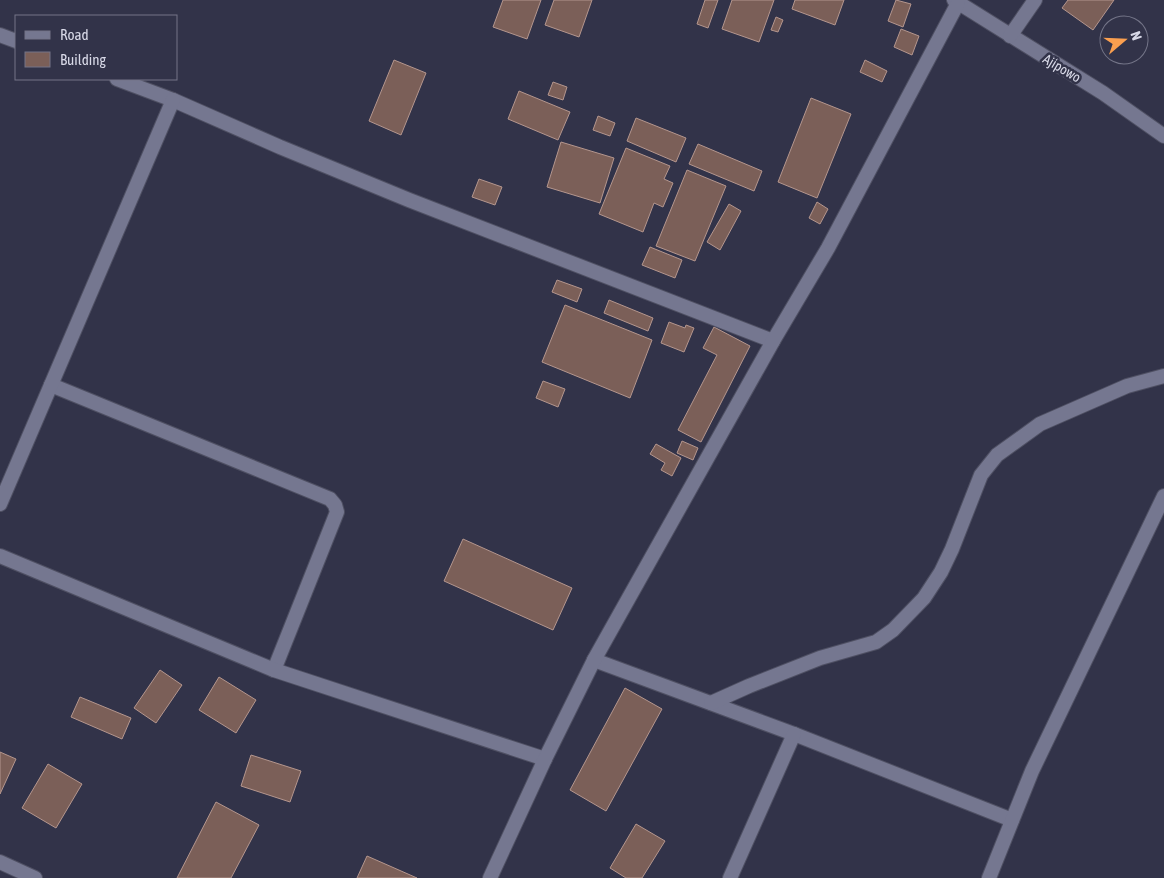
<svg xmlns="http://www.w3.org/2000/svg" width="1164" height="878" viewBox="0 0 1164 878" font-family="'Asap Condensed',sans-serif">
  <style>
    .building { fill: #7b5f58; stroke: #b4968e }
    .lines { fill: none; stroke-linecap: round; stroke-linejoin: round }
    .minor-casing { stroke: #4f5063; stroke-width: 16 }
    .minor { stroke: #757790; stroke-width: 14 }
    .labels { text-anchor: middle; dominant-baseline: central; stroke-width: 5; stroke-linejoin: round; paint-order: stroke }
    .street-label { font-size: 14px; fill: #d8d9e7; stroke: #323349 }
  </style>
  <rect width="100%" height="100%" fill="#323349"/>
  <g class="building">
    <polygon points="503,0 541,0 527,39 493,27"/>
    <polygon points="554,0 592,0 579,37 545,25"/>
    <polygon points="705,0 718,0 708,28 697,24"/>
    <polygon points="732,0 774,0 759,42 722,29"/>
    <polygon points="795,0 844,0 835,25 792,9"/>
    <polygon points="896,0 911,4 903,27 888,21"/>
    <polygon points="1068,0 1114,0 1093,30 1062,8"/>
    <polygon points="776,17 783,20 778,32 771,30"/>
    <polygon points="901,29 919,36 912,55 894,47"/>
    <polygon points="394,60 426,73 401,135 369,121"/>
    <polygon points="865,60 887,71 882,82 860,72"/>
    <polygon points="553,82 567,87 563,100 548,95"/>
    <polygon points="519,91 570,112 558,140 508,119"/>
    <polygon points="811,98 851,114 817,198 778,182"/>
    <polygon points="598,116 615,123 610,136 593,130"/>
    <polygon points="636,118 686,138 676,162 627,141"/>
    <polygon points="561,142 614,158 600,203 547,187"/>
    <polygon points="698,144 762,171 754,191 689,164"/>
    <polygon points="626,148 670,166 664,179 673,183 663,207 654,203 643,232 599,214"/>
    <polygon points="687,170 726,186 695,261 656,246"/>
    <polygon points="479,179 502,187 495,205 472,197"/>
    <polygon points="817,202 828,209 820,224 809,218"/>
    <polygon points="729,204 741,211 720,250 707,242"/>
    <polygon points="650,247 682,260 675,278 642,265"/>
    <polygon points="557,280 582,289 577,302 552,292"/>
    <polygon points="609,300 653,318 648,331 604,313"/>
    <polygon points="565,305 652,340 630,398 542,362"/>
    <polygon points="669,322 685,328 686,325 694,328 684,352 661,343"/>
    <polygon points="714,327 750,346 701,442 678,430 717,355 703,348"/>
    <polygon points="543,381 565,389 558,407 536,398"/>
    <polygon points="682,441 698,448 693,460 677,453"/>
    <polygon points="656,444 681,458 672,476 661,470 665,463 650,454"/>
    <polygon points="463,539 572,588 553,630 444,581"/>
    <polygon points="160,670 182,685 156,723 134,708"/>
    <polygon points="219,677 256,700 236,733 199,710"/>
    <polygon points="625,688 662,709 606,811 570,790"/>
    <polygon points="80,697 131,718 122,739 71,717"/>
    <polygon points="0,752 16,759 0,794"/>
    <polygon points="251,755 301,771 290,802 241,786"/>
    <polygon points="48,764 82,784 56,828 22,808"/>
    <polygon points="216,802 259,825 231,878 177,878"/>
    <polygon points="636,824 665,841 642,878 626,878 610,868"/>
    <polygon points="367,856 417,878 357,878"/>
  </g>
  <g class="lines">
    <defs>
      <g id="minor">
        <polyline points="954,0 1103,93 1164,136"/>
        <polyline points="0,35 16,41"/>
        <polyline points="1010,36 1035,0"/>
        <polyline points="117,79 173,100 280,147 409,200 773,341"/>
        <polyline points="51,385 330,499 335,505 337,512 274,670"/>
        <polyline points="0,504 173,100"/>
        <polyline points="0,556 274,670 545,759"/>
        <polyline points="594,660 794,734 1012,820"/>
        <polyline points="711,703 749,686 820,658 876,642 893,630 924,598 941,572 952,549 981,475 997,455 1040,424 1127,386 1164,376"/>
        <polyline points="0,862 35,878"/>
        <polyline points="490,878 545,759 594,660 773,341 828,248 958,3"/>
        <polyline points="730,878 794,734"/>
        <polyline points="989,878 1032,771 1164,496"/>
      </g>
    </defs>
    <use href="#minor" class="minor-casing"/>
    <use href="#minor" class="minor"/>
  </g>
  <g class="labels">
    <g class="street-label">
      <text transform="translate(1062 68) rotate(31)">Ajipowo</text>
    </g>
  </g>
  <rect x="15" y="15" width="162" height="65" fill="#323349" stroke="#747588"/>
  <rect x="25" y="31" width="25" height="8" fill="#757790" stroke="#747588"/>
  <text x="60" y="40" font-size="15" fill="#d8d9e7">Road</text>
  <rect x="25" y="52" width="25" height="15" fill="#7b5f58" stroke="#747588"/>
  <text x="60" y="65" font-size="15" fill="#d8d9e7">Building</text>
  <g transform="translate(1124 40) rotate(71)"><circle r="24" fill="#323349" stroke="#747588"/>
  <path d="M0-4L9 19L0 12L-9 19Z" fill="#fa9f4f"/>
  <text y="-8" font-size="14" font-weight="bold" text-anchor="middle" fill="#d8d9e7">N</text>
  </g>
</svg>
